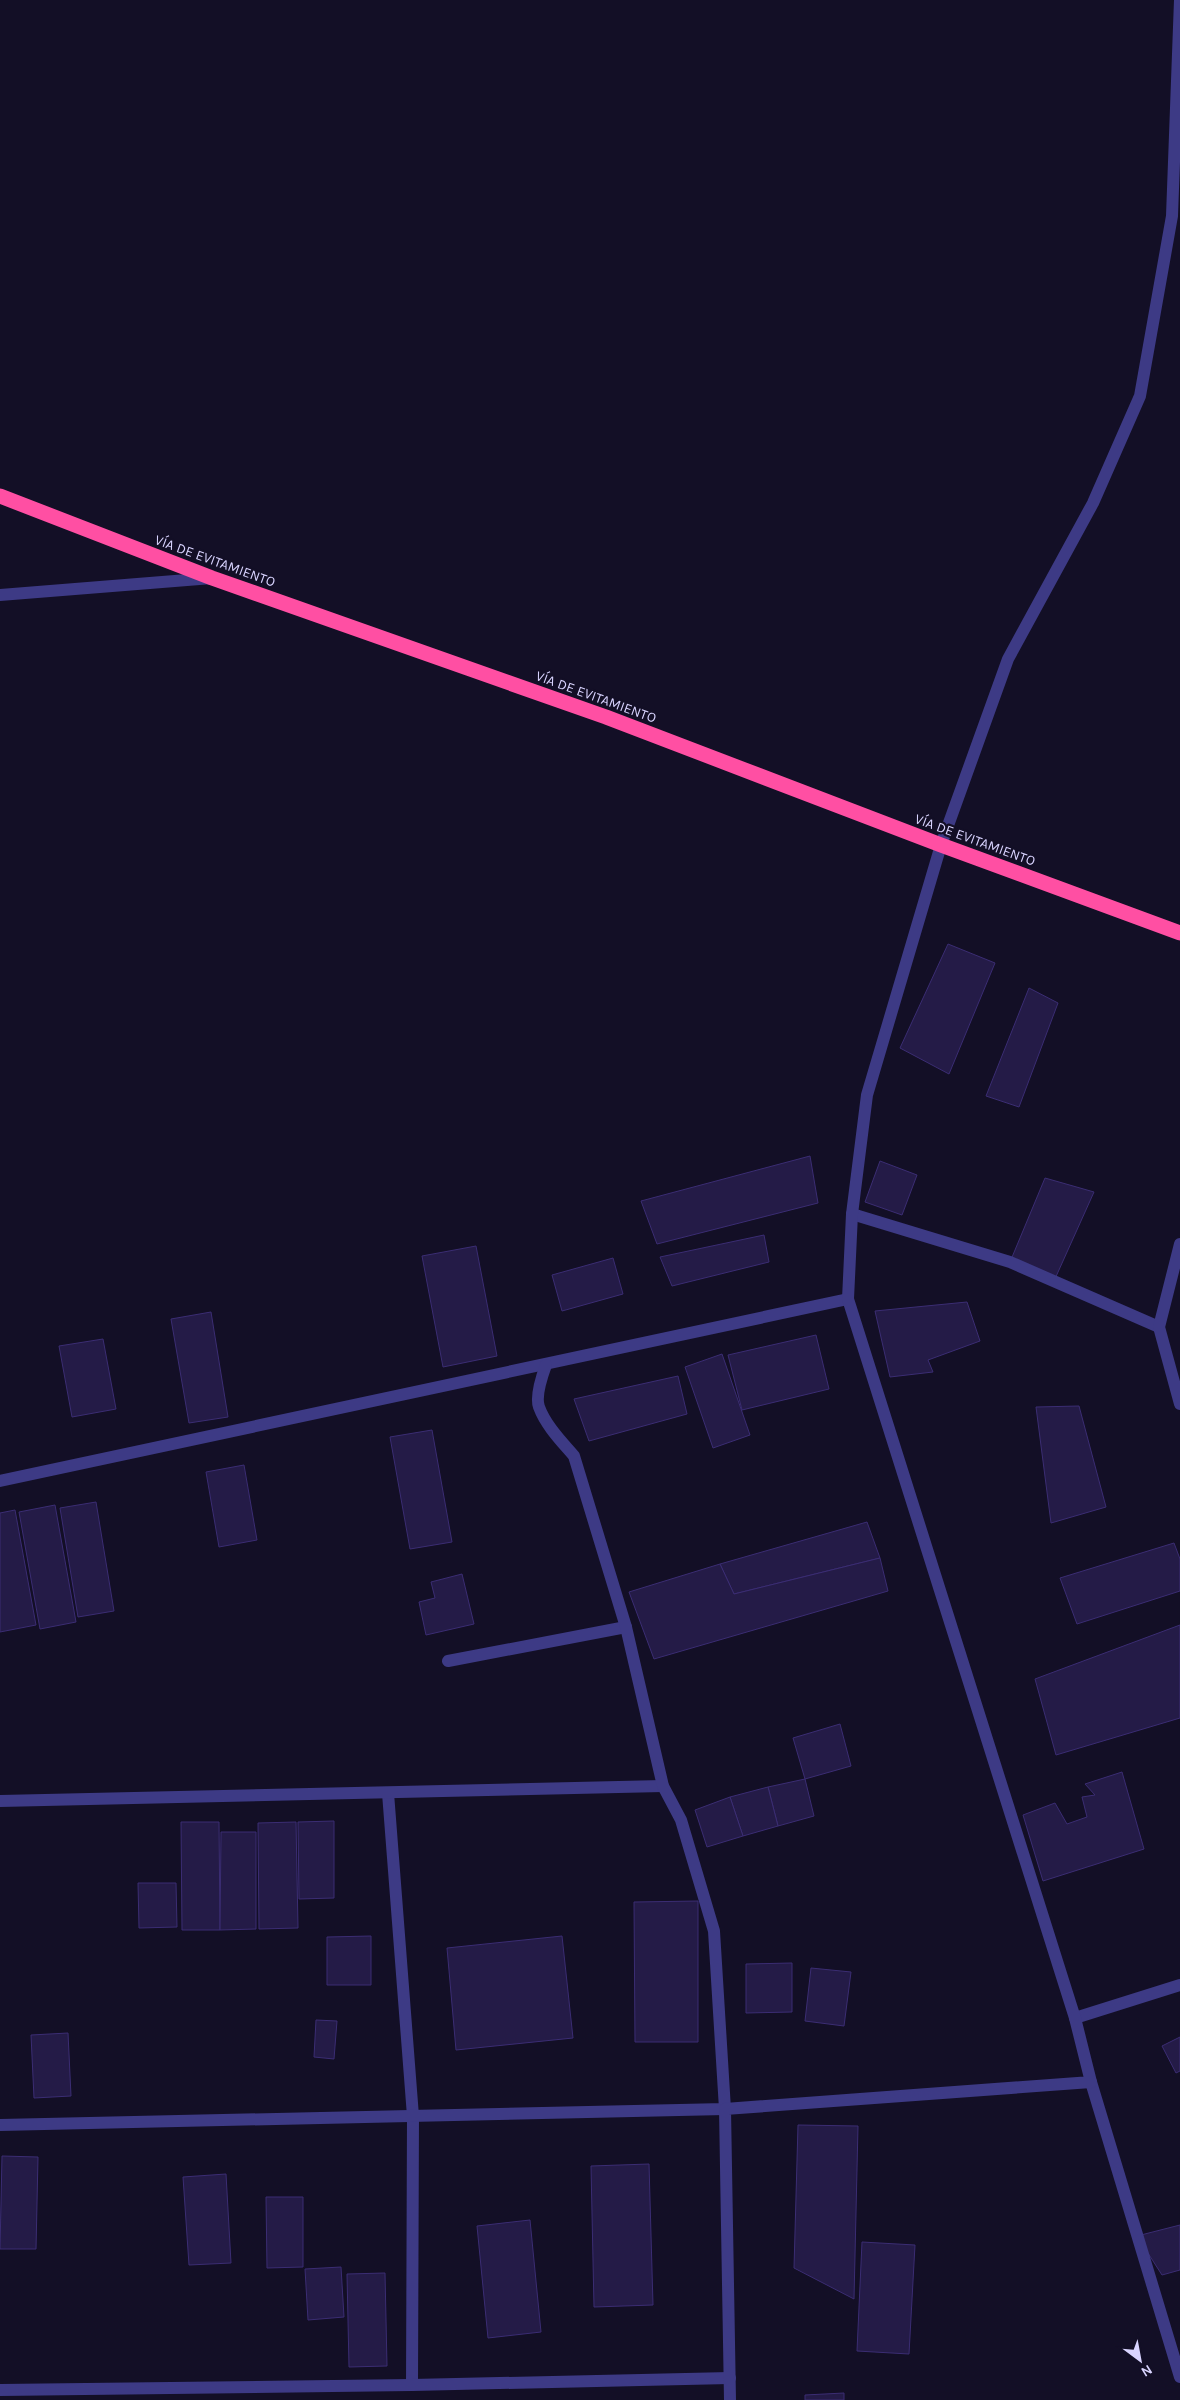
<svg xmlns="http://www.w3.org/2000/svg" width="1180" height="2400" viewBox="0 0 1180 2400" font-family="Karla,sans-serif">
  <style>
    .building { fill: #241b47; stroke: #3b2d73 }
    .lines { fill: none; stroke-linecap: round; stroke-linejoin: round }
    .minor { stroke: #3d3a85; stroke-width: 12 }
    .highway { stroke: #ff4fa3; stroke-width: 15 }
    .labels { text-anchor: middle; dominant-baseline: central; stroke-width: 4.5; stroke-linejoin: round; paint-order: stroke }
    .street-label { font-size: 14px; fill: #d9d4ff; stroke: #130f26 }
  </style>
  <rect width="100%" height="100%" fill="#130f26"/>
  <g class="building">
    <polygon points="948,944 995,963 949,1074 900,1048"/>
    <polygon points="1029,988 1058,1003 1019,1107 986,1096"/>
    <polygon points="810,1156 818,1203 657,1244 641,1201"/>
    <polygon points="880,1161 917,1175 902,1215 865,1202"/>
    <polygon points="1045,1178 1094,1192 1054,1281 1010,1262"/>
    <polygon points="764,1235 769,1262 672,1286 660,1257"/>
    <polygon points="476,1246 497,1356 443,1367 422,1256"/>
    <polygon points="613,1258 623,1294 562,1311 552,1275"/>
    <polygon points="967,1302 980,1341 928,1360 933,1372 890,1377 875,1311"/>
    <polygon points="211,1312 228,1417 189,1423 171,1319"/>
    <polygon points="816,1335 829,1389 742,1410 728,1355"/>
    <polygon points="103,1339 116,1409 72,1417 59,1346"/>
    <polygon points="722,1354 750,1435 713,1448 685,1367"/>
    <polygon points="678,1376 687,1414 589,1441 574,1399"/>
    <polygon points="1079,1406 1106,1507 1051,1523 1036,1407"/>
    <polygon points="432,1430 452,1542 410,1549 390,1437"/>
    <polygon points="244,1465 257,1540 219,1547 206,1472"/>
    <polygon points="96,1502 114,1611 78,1617 60,1508"/>
    <polygon points="55,1505 76,1622 40,1629 19,1512"/>
    <polygon points="15,1510 36,1625 0,1632 0,1513"/>
    <polygon points="867,1522 880,1558 734,1594 720,1564"/>
    <polygon points="1174,1543 1180,1559 1180,1591 1077,1624 1060,1578"/>
    <polygon points="880,1558 888,1591 654,1659 629,1592 720,1564 734,1594"/>
    <polygon points="462,1574 474,1624 426,1635 419,1602 435,1598 431,1582"/>
    <polygon points="1180,1625 1180,1718 1056,1755 1035,1679"/>
    <polygon points="840,1724 851,1766 805,1779 793,1738"/>
    <polygon points="1122,1772 1144,1849 1043,1881 1023,1815 1055,1803 1067,1824 1087,1817 1082,1797 1095,1795 1085,1784"/>
    <polygon points="805,1779 814,1816 778,1826 768,1787"/>
    <polygon points="768,1787 778,1826 743,1836 730,1797"/>
    <polygon points="730,1797 743,1836 707,1847 695,1810"/>
    <polygon points="334,1821 334,1898 299,1899 298,1822"/>
    <polygon points="181,1822 219,1822 220,1930 182,1930"/>
    <polygon points="296,1822 298,1928 259,1929 258,1823"/>
    <polygon points="221,1832 256,1832 256,1929 220,1930"/>
    <polygon points="138,1883 176,1883 177,1927 139,1928"/>
    <polygon points="698,1901 698,2042 635,2042 634,1902"/>
    <polygon points="371,1936 371,1985 327,1985 327,1937"/>
    <polygon points="562,1936 573,2038 456,2050 447,1948"/>
    <polygon points="792,1963 792,2012 746,2013 746,1964"/>
    <polygon points="811,1968 851,1972 844,2026 805,2021"/>
    <polygon points="316,2020 337,2021 334,2059 314,2057"/>
    <polygon points="68,2033 71,2096 34,2098 31,2035"/>
    <polygon points="1180,2037 1180,2071 1176,2073 1162,2046"/>
    <polygon points="798,2125 858,2126 854,2299 794,2268"/>
    <polygon points="2,2156 38,2157 36,2249 0,2249"/>
    <polygon points="649,2164 653,2305 594,2307 591,2166"/>
    <polygon points="226,2174 231,2263 189,2265 183,2177"/>
    <polygon points="266,2197 303,2197 303,2267 267,2268"/>
    <polygon points="530,2220 541,2332 488,2338 477,2226"/>
    <polygon points="1180,2225 1180,2270 1162,2275 1137,2236"/>
    <polygon points="862,2242 915,2245 909,2354 857,2351"/>
    <polygon points="341,2267 344,2317 308,2320 305,2269"/>
    <polygon points="385,2273 387,2366 349,2367 347,2274"/>
    <polygon points="844,2393 844,2400 805,2400 805,2395"/>
  </g>
  <g class="lines">
    <g class="minor">
      <polyline points="0,595 212,578"/>
      <polyline points="852,1214 1010,1262 1159,1327"/>
      <polyline points="1180,1244 1159,1327 1180,1404"/>
      <polyline points="0,1481 848,1299"/>
      <polyline points="448,1661 626,1627"/>
      <polyline points="388,1793 413,2116 412,2385"/>
      <polyline points="0,1801 663,1786"/>
      <polyline points="1075,2018 1180,1985"/>
      <polyline points="1091,2082 1180,2377"/>
      <path d="M0 2125 725 2109 714 1931 681 1820 663 1786 626 1627 574 1456C562 1442 546 1426 539 1407 535 1396 542 1376 546 1365"/>
      <polyline points="0,2390 412,2385 730,2378"/>
      <polyline points="730,2400 725,2109 1091,2082 1075,2018 848,1299 852,1214 867,1095 941,845 1008,659 1093,503 1140,396 1172,216 1180,0"/>
    </g>
    <polyline class="highway" points="0,496 212,578 606,717 941,845 1180,933"/>
  </g>
  <g class="labels">
    <g class="street-label">
      <text transform="translate(215 561) rotate(20)">VÍA DE EVITAMIENTO</text>
      <text transform="translate(596 697) rotate(20)">VÍA DE EVITAMIENTO</text>
      <text transform="translate(975 840) rotate(20)">VÍA DE EVITAMIENTO</text>
    </g>
  </g>
  <g transform="translate(1140 2360) rotate(148)" stroke="#130f26" stroke-width="4" paint-order="stroke">
  <path d="M0-4L9 19L0 12L-9 19Z" fill="#d9d4ff"/>
  <text y="-8" font-size="14" font-weight="bold" text-anchor="middle" fill="#d9d4ff">N</text>
  </g>
</svg>
